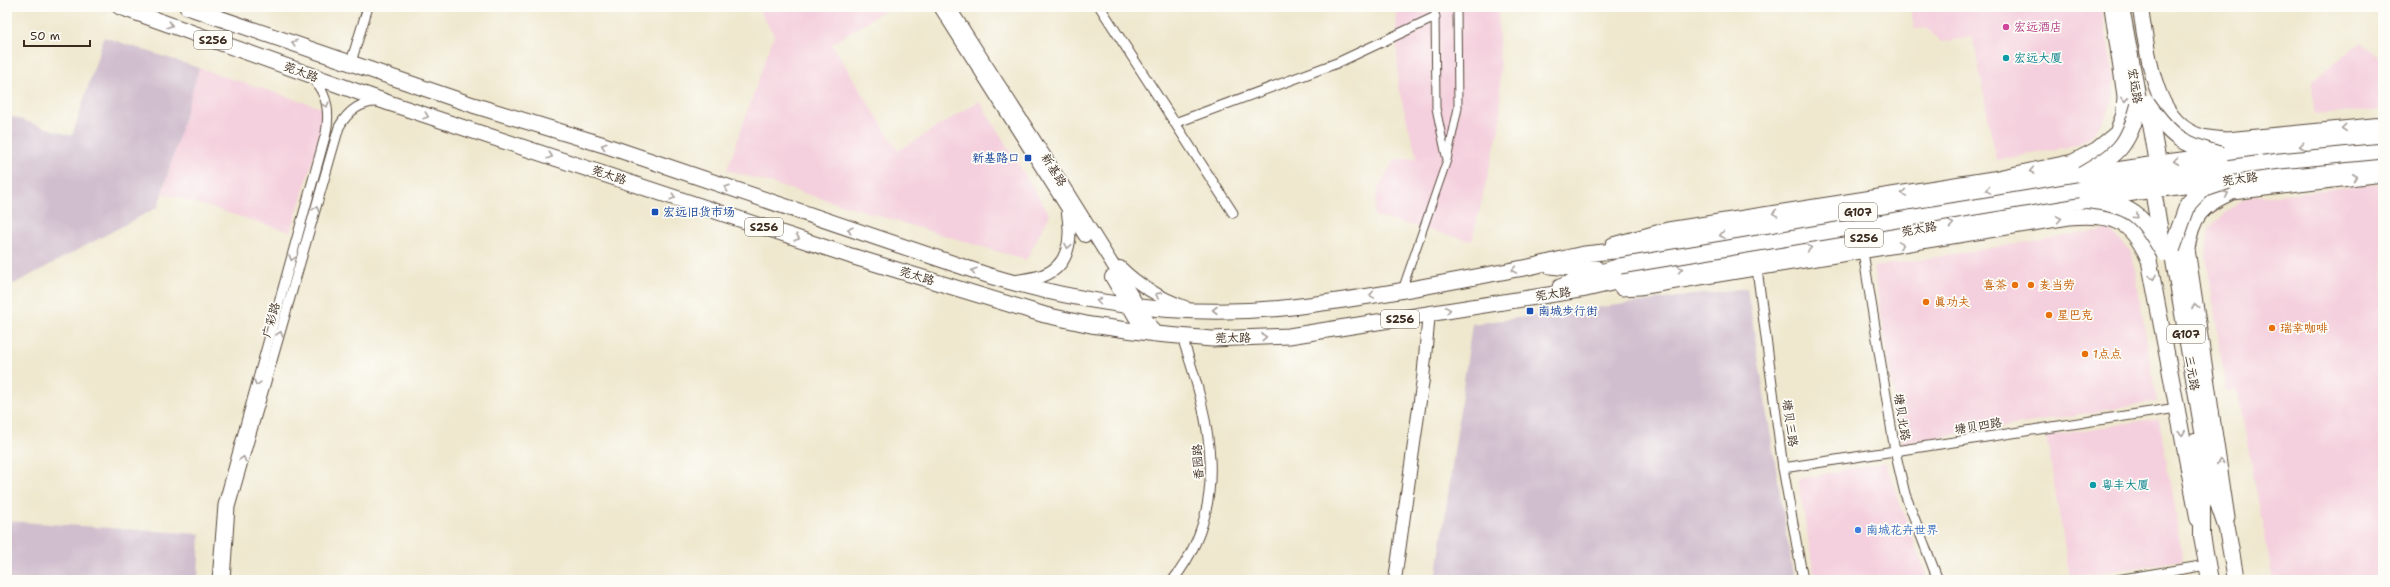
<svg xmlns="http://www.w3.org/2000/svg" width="2390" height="587" viewBox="0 0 2390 587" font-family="'Shantell Sans','LXGW WenKai TC',sans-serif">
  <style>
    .built { fill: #f4cfdd }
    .industrial { fill: #d0bdcd }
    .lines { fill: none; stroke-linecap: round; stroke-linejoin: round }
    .pedestrian-casing { stroke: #564639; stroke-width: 9 }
    .minor-casing { stroke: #564639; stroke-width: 11 }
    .tertiary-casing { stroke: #564639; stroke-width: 14 }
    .primary-casing { stroke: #564639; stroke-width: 17 }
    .trunk-casing { stroke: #564639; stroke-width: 18 }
    .pedestrian { stroke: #fff; stroke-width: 7 }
    .minor { stroke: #fff; stroke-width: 9 }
    .tertiary { stroke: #fff; stroke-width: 12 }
    .primary { stroke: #fff; stroke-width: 15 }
    .trunk { stroke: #fff; stroke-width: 16 }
    .primary-bridge-casing { stroke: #564639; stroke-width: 17; stroke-linecap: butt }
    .trunk-bridge-casing { stroke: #564639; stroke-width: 18; stroke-linecap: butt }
    .primary-bridge { stroke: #fff; stroke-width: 15 }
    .trunk-bridge { stroke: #fff; stroke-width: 16 }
    .oneway { stroke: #a79f9a }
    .hotel-dot { fill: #d1479c; stroke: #fdfcf7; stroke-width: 1.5 }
    .culture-dot { fill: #0f9aa8; stroke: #fdfcf7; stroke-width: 1.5 }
    .transit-dot { fill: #1a4fb4; stroke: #fdfcf7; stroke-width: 1.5 }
    .food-dot { fill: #e8710a; stroke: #fdfcf7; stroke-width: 1.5 }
    .shop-dot { fill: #3f7fe0; stroke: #fdfcf7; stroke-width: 1.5 }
    .labels { text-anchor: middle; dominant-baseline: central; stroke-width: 3.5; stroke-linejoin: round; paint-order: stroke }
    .shield { fill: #fdfcf7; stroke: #75695f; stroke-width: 1 }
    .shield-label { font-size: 11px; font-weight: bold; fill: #3b2a1e }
    .hotel-label { font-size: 12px; fill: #b23c85; stroke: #fdfcf7; text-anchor: start }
    .culture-label { font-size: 12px; fill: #0d838f; stroke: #fdfcf7; text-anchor: start }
    .street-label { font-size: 12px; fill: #3b2a1e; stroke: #fdfcf7 }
    .transit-label { font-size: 12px; fill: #164399; stroke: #fdfcf7; text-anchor: start }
    .food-label { font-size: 12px; fill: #c56008; stroke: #fdfcf7; text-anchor: start }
    .shop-label { font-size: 12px; fill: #366cbe; stroke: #fdfcf7; text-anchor: start }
  </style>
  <rect width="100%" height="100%" fill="#fdfcf7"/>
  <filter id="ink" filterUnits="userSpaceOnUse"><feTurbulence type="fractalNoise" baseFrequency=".025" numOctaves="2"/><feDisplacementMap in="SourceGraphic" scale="8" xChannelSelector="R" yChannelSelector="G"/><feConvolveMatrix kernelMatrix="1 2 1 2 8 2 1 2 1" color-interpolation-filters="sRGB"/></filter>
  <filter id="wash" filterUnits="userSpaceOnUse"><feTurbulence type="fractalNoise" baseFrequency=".012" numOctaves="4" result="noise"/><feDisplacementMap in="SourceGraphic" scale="16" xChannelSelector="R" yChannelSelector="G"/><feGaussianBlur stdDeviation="0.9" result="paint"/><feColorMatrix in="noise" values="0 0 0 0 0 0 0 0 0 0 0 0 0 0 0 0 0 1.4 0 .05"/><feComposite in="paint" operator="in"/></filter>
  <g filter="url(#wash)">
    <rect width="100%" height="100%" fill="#efe8cf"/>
    <g class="built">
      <polygon points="757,7 890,7 832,44 898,151 979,101 1050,215 1026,260 727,170 774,35"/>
      <polygon points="1396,7 1498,7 1501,120 1472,241 1374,216 1378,188 1394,160 1417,158 1398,87"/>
      <polygon points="1911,7 2101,7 2115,80 2113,98 2107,115 2091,136 2076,145 1996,161 1973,37 1941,42 1926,28 1914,29"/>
      <polygon points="2361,43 2383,60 2383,109 2314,114 2312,80"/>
      <polygon points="199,68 328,110 291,232 162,193 158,207"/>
      <polygon points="2383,183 2383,580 2273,580 2237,390 2226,391 2206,255 2209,228 2241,199"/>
      <polygon points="2109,229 2132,253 2157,402 1902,443 1873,267"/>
      <polygon points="2159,418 2183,560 2070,578 2046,436"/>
      <polygon points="1885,462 1928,580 1815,580 1798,479"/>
    </g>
    <g class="industrial">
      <polygon points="104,37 199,68 158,207 14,284 7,282 7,115 72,136"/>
      <polygon points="1747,288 1794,580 1436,580 1472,324"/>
      <polygon points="7,521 200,534 198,580 7,580"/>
    </g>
  </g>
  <g filter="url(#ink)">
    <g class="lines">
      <defs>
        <g id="pedestrian">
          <polyline points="1435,7 1436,108 1446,156"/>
          <polyline points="1402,290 1447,160 1458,108 1457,7"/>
        </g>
        <g id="minor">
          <polyline points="1100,7 1233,213"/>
          <polyline points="351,62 368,7"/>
          <polyline points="1175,123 1337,63 1435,17"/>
          <polyline points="1863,252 1895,451 1905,494 1938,580"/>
          <polyline points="1757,269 1783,468 1803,580"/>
          <polyline points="1783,468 2177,408"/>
          <path d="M217 580 223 505 326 133C330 112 327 91 310 77"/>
          <path d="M225 580 230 507 339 127C348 111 360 101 379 102"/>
          <path d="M1173 580C1232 505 1210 420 1182 337"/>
          <polyline points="2117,580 2207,565"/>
        </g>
        <g id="tertiary">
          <polyline points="940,7 1085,236"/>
          <polyline points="949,7 1046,158 1156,334"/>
          <path d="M1120 267C1139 286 1160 298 1185 307"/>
          <polyline points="1111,277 1144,333"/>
          <path d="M1011 282C1021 280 1033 279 1042 276 1070 266 1072 239 1068 213"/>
          <polyline points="1395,580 1423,379 1429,313"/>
        </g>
        <g id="primary">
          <polyline points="120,7 389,103 851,256 1045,315 1091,325 1156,334 1212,339 1289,336 1586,289 1642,276 2087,200"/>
          <path d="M187 7 473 105 604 145 990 276C1088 305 1190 319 1292 307 1368 298 1443 283 1518 269 1539 266 1559 259 1579 255 1597 252 1616 251 1634 250L2082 175"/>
          <path d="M2140 7C2148 49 2152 125 2203 137 2211 139 2220 139 2227 140L2383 125"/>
          <polyline points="2221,155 2383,138"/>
          <polyline points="2228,181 2383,163"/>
          <polyline points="1613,245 1668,230 1993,179 2073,162 2096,150 2117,133 2124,114 2125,96 2112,7"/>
          <polyline points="1550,266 1579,269 1596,268"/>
          <polyline points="1560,287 1582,278 1620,266"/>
          <path d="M1622 288 1639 287 2069 217C2112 214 2131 218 2149 260L2198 519"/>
          <path d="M2227 518 2187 249C2192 215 2201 206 2232 192L2383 174"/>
        </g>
        <g id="trunk">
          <polyline points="2121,7 2139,105"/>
          <polyline points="2172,249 2206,449 2215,494 2227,529 2236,580"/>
          <polyline points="2195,442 2202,496 2202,536 2210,580"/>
        </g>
      </defs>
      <use href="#pedestrian" class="pedestrian-casing"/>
      <use href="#minor" class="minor-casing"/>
      <use href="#tertiary" class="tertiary-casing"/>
      <use href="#primary" class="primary-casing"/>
      <use href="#trunk" class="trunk-casing"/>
      <use href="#pedestrian" class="pedestrian"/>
      <use href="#minor" class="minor"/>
      <use href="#tertiary" class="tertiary"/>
      <use href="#primary" class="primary"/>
      <use href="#trunk" class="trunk"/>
      <defs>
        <g id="primary-bridge">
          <polyline points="2158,163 2221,155"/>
          <polyline points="2083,175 2149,165"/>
          <polyline points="2162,189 2215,182"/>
          <polyline points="2094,199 2153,190"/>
          <polyline points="1620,266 2155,177 2280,161 2383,151"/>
        </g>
        <g id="trunk-bridge">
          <path d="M2147 103C2171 137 2181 144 2221 155"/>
          <polyline points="2148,107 2158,163"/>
          <path d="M2082 175C2119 154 2128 146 2139 105"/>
          <polyline points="2153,190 2162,244"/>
          <path d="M2087 200C2133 205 2141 214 2164 253"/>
          <polyline points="2172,249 2188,204 2201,190 2228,181"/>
        </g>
      </defs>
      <use href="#primary-bridge" class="primary-bridge-casing"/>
      <use href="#trunk-bridge" class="trunk-bridge-casing"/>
      <use href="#primary-bridge" class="primary-bridge"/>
      <use href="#trunk-bridge" class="trunk-bridge"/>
    </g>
    <defs><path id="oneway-chevron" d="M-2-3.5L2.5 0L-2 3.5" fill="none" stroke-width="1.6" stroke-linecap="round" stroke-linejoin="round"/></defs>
    <g class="oneway">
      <use href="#oneway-chevron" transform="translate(170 25) rotate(20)"/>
      <use href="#oneway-chevron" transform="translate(294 43) rotate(-161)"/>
      <use href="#oneway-chevron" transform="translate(2125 99) rotate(91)"/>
      <use href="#oneway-chevron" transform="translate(326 105) rotate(74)"/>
      <use href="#oneway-chevron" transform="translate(426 116) rotate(19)"/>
      <use href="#oneway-chevron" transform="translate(2344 128) rotate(175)"/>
      <use href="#oneway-chevron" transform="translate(604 146) rotate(-162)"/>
      <use href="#oneway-chevron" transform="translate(2302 146) rotate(174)"/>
      <use href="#oneway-chevron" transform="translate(550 156) rotate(18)"/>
      <use href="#oneway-chevron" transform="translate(2176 161) rotate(173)"/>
      <use href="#oneway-chevron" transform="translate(2032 171) rotate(169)"/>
      <use href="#oneway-chevron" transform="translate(2355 177) rotate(-6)"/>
      <use href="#oneway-chevron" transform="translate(727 188) rotate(-161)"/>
      <use href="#oneway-chevron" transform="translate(1988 190) rotate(171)"/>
      <use href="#oneway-chevron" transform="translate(1904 193) rotate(171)"/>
      <use href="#oneway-chevron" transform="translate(2226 194) rotate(-24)"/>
      <use href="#oneway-chevron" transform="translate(673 197) rotate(18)"/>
      <use href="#oneway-chevron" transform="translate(316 209) rotate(-74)"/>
      <use href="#oneway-chevron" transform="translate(1775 213) rotate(171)"/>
      <use href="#oneway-chevron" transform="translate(2136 216) rotate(43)"/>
      <use href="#oneway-chevron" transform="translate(2059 219) rotate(-10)"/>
      <use href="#oneway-chevron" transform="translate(1951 224) rotate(-10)"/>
      <use href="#oneway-chevron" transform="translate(850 230) rotate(-161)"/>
      <use href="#oneway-chevron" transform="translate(1722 235) rotate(170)"/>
      <use href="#oneway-chevron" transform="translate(797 238) rotate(18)"/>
      <use href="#oneway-chevron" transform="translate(1901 245) rotate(-9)"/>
      <use href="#oneway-chevron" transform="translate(1068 246) rotate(101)"/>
      <use href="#oneway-chevron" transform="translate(1809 248) rotate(-10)"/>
      <use href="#oneway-chevron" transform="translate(292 258) rotate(106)"/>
      <use href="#oneway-chevron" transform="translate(1680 269) rotate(-10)"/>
      <use href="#oneway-chevron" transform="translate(1514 270) rotate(170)"/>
      <use href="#oneway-chevron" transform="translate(974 271) rotate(-162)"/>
      <use href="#oneway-chevron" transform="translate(2153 277) rotate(80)"/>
      <use href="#oneway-chevron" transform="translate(1158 295) rotate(-152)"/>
      <use href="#oneway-chevron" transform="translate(1372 295) rotate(171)"/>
      <use href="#oneway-chevron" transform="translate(1099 301) rotate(-171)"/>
      <use href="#oneway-chevron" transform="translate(2195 306) rotate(-99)"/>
      <use href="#oneway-chevron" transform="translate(1215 310) rotate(-180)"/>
      <use href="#oneway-chevron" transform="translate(1448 310) rotate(-9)"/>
      <use href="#oneway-chevron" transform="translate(280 334) rotate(-74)"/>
      <use href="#oneway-chevron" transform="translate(1264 337) rotate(-3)"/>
      <use href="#oneway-chevron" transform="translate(257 383) rotate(106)"/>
      <use href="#oneway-chevron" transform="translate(2182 433) rotate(80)"/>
      <use href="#oneway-chevron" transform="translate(243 459) rotate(-74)"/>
      <use href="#oneway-chevron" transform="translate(2220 462) rotate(-99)"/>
    </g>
  </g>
  <circle class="hotel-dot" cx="2006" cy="27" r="4"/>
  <g class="culture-dot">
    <circle cx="2006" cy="58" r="4"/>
    <circle cx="2093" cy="485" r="4"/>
  </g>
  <g class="transit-dot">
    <rect x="1024" y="154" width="8" height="8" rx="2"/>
    <rect x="651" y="208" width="8" height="8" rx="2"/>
    <rect x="1526" y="307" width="8" height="8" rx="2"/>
  </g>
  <g class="food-dot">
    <circle cx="2015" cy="285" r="4"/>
    <circle cx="2031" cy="285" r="4"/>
    <circle cx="1926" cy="302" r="4"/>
    <circle cx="2049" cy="315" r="4"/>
    <circle cx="2272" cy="328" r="4"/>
    <circle cx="2085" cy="354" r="4"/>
  </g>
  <circle class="shop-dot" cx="1858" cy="530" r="4"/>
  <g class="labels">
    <g class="shield">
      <rect x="194" y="31" width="38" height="18" rx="3"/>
      <rect x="1839" y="203" width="38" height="18" rx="3"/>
      <rect x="745" y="218" width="38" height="18" rx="3"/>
      <rect x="1845" y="229" width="38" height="18" rx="3"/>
      <rect x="1381" y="310" width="38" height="18" rx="3"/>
      <rect x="2167" y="325" width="38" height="18" rx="3"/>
    </g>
    <g class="shield-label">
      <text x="213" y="40">S256</text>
      <text x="1858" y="212">G107</text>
      <text x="764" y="227">S256</text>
      <text x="1864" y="238">S256</text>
      <text x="1400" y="319">S256</text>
      <text x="2186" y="334">G107</text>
    </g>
    <g class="hotel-label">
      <text x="2014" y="27">宏远酒店</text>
    </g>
    <g class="culture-label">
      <text x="2014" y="58">宏远大厦</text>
      <text x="2101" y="485">粤丰大厦</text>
    </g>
    <g class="street-label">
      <text transform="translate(301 72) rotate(20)">莞太路</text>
      <text transform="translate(2135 86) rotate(80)">宏远路</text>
      <text transform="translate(1054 170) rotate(58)">新基路</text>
      <text transform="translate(609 175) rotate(18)">莞太路</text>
      <text transform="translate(2240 179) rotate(-8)">莞太路</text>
      <text transform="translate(1919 229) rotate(-10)">莞太路</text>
      <text transform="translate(917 276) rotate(17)">莞太路</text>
      <text transform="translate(1553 294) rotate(-8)">莞太路</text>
      <text transform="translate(271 320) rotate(-74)">广彩路</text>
      <text transform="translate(1233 338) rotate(-1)">莞太路</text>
      <text transform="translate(2192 373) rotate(80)">三元路</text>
      <text transform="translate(1902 417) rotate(81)">塘贝北路</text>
      <text transform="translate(1790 423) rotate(82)">塘贝三路</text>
      <text transform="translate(1978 426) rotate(-9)">塘贝四路</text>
      <text transform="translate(1198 462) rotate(-93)">香园路</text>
    </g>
    <g class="transit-label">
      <text x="1020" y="158" text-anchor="end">新基路口</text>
      <text x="663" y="212">宏远旧货市场</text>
      <text x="1538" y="311">南城步行街</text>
    </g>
    <g class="food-label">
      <text x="2007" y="285" text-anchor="end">喜茶</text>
      <text x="2039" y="285">麦当劳</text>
      <text x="1934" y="302">真功夫</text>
      <text x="2057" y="315">星巴克</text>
      <text x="2280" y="328">瑞幸咖啡</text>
      <text x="2093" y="354">1点点</text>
    </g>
    <g class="shop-label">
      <text x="1866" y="530">南城花卉世界</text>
    </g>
  </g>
  <rect width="2390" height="587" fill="none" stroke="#fdfcf7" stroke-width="24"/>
  <path d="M24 40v6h66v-6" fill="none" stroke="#3b2a1e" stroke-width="2"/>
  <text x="30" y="40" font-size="12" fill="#3b2a1e" stroke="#fdfcf7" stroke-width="3" paint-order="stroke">50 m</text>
</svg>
